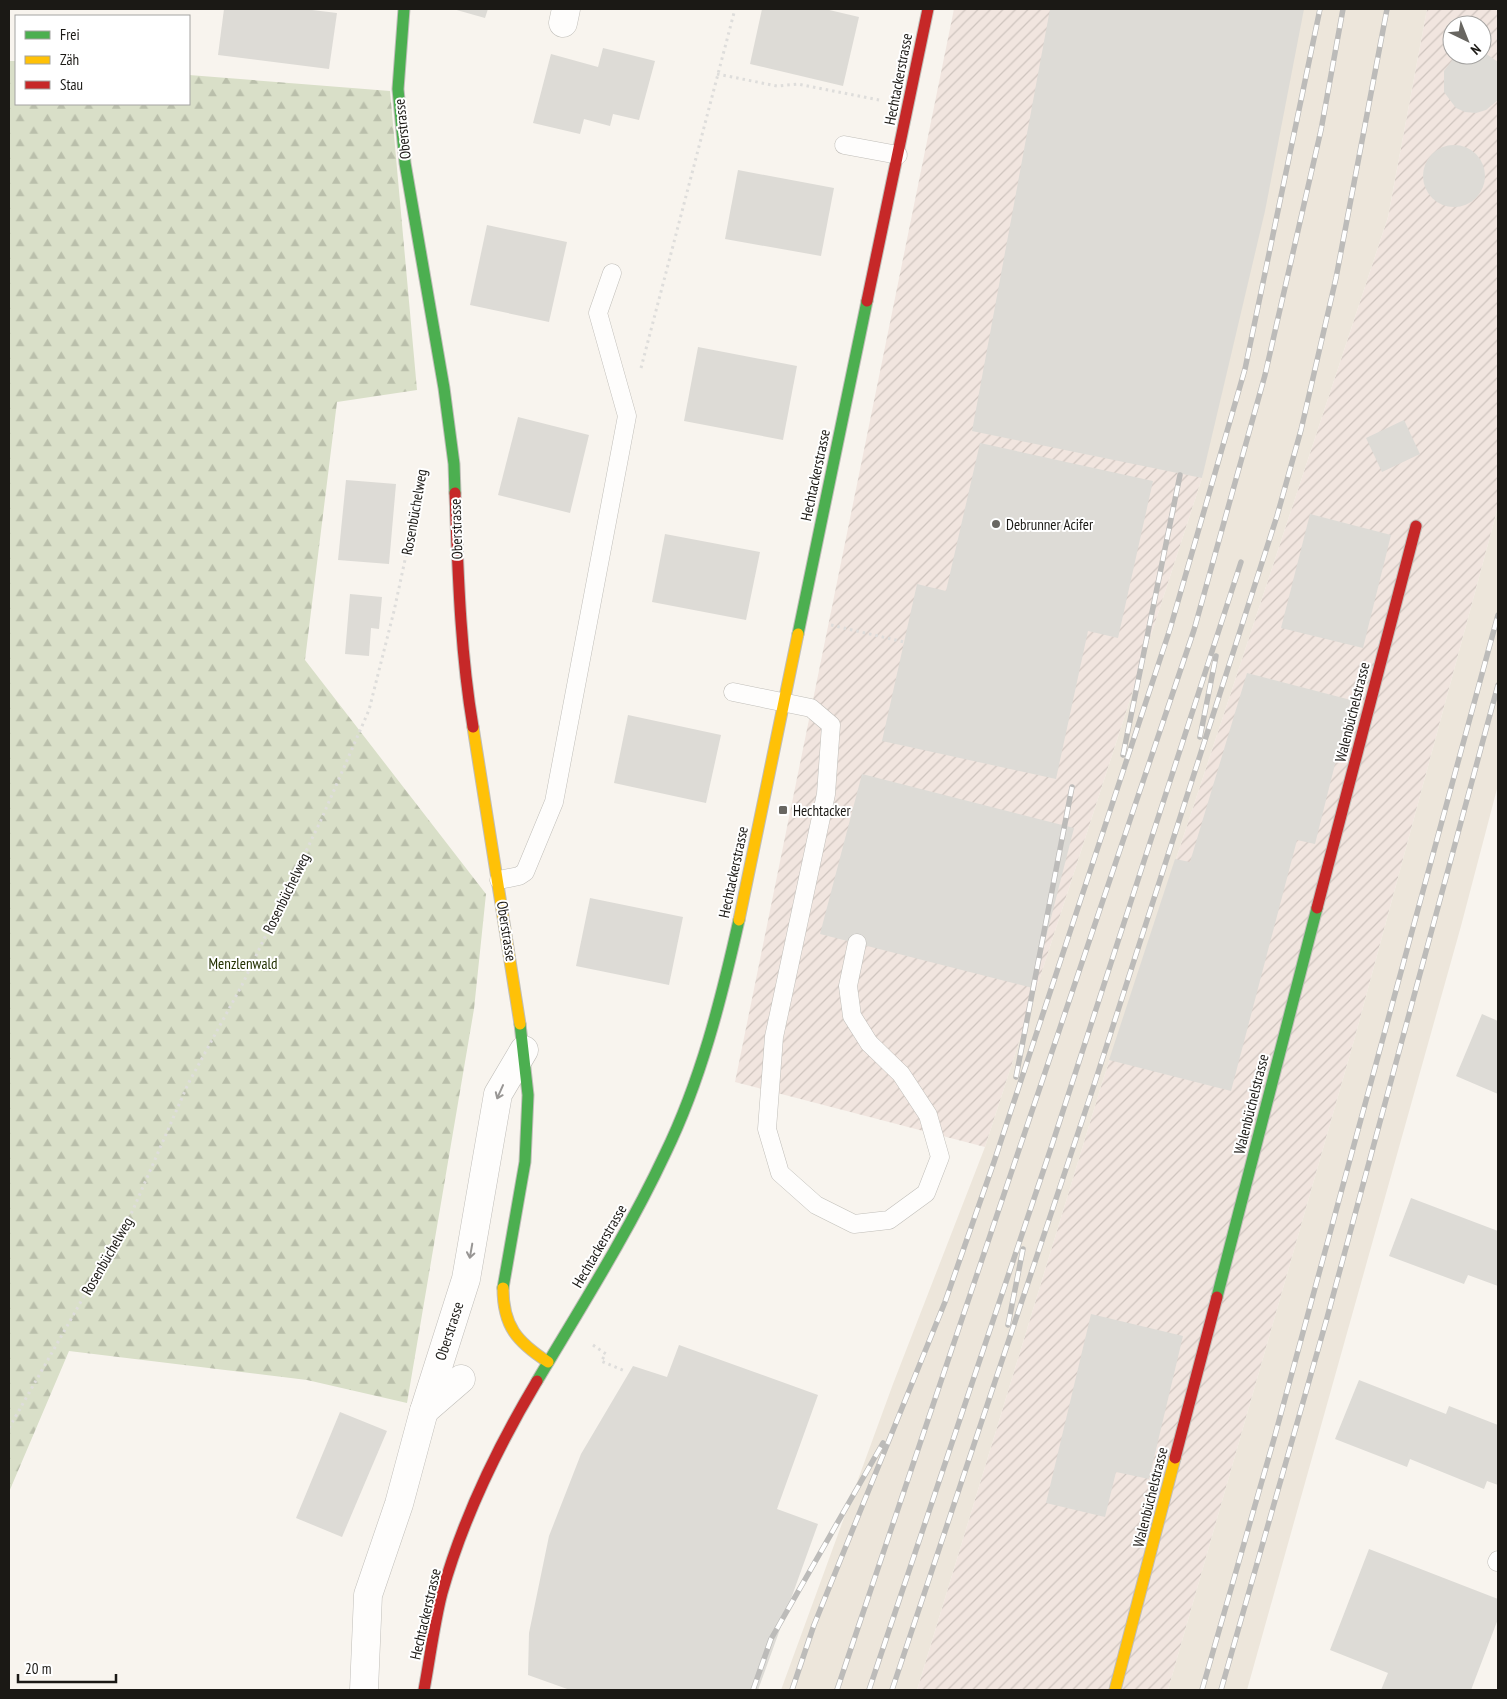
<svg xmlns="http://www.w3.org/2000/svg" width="1507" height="1699" viewBox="0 0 1507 1699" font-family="'PT Sans Narrow',sans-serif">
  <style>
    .industrial { fill: url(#industrial-furrows); fill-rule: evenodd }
    .built { fill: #ede6db }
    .forest { fill: url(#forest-firs) }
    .building { fill: #dddbd6 }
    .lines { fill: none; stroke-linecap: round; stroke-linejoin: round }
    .lane-casing { stroke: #c0beb9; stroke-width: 19 }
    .street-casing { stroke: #c0beb9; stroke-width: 29 }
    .fast-casing { stroke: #c0beb9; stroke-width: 13 }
    .slow-casing { stroke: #c0beb9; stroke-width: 13 }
    .jam-casing { stroke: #c0beb9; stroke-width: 13 }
    .path { stroke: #dedddb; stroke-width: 3; stroke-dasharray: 2.5 4; stroke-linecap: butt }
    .lane { stroke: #fefdfc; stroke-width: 18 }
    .street { stroke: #fefdfc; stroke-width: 28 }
    .fast { stroke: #4caf50; stroke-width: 11 }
    .slow { stroke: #ffc107; stroke-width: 11 }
    .jam { stroke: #c62828; stroke-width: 11 }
    .rail-casing { stroke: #bcbbb9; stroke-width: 5.5 }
    .rail { stroke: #fff; stroke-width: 4; stroke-dasharray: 11; stroke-linecap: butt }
    .oneway { stroke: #989694 }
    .poi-dot { fill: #686661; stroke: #fff; stroke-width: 2 }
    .labels { text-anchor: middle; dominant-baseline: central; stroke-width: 4; stroke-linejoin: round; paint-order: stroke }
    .street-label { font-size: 15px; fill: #1b1915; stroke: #fff }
    .poi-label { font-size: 15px; fill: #1b1915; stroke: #fff; text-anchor: start }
    .park-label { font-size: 15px; fill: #223000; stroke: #fff }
  </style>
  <defs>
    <pattern id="industrial-furrows" width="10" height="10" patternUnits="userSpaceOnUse" patternTransform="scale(1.25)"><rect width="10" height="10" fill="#f1e5df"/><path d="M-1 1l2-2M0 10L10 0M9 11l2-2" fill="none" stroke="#cec4be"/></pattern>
    <pattern id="forest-firs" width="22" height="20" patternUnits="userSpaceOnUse" patternTransform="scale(1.25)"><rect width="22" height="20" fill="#d9dfc8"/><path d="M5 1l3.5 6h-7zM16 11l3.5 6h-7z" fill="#babfab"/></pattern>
  </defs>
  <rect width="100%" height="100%" fill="#f8f4ee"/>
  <g class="industrial">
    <polygon points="954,9 1290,9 1202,478 985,1147 735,1082"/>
    <path d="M1427 9H1498V507L1355 1037 1168 1690H917L1102 1083 1388 217ZM1452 25H1482V55H1452Z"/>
  </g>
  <g class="built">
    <polygon points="1290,9 1427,9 1388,217 1102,1083 917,1690 781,1690 893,1384 985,1147 1202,478"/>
    <polygon points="1498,507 1498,785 1461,926 1247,1690 1168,1690 1355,1037"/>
  </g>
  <polygon class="forest" points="9,61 16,61 16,104 189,104 189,75 390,91 417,390 337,402 305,660 486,894 474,1009 407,1403 307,1380 69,1351 9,1492"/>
  <g class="building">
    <polygon points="224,9 304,9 337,13 329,69 218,55"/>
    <polygon points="453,9 488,9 485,18"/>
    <polygon points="762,9 825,9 859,17 843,86 750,64"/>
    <polygon points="1050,9 1304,9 1265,211 1202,478 972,431"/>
    <polygon points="603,48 655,61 639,120 613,114 610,126 584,119 580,134 533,123 551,54 598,67"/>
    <polygon points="1482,51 1498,62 1498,100 1486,110 1476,113 1465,112 1456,108 1444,92 1444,71 1456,55 1482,55"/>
    <circle cx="1454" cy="176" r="31"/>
    <polygon points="738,170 834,188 821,256 725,239"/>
    <polygon points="487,225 567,242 549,322 470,305"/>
    <polygon points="698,347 797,366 783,440 684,421"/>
    <polygon points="518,417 589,435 570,513 498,495"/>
    <polygon points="1404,420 1420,454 1382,472 1366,438"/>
    <polygon points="980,443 1153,481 1118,638 1088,631 1056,779 882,741 917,584 946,591"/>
    <polygon points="346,480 396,484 389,564 338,560"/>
    <polygon points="1310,514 1391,535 1363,648 1281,628"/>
    <polygon points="665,534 760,552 746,620 652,602"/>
    <polygon points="350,594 382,597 379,629 371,628 369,656 345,654"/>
    <polygon points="1247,673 1351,700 1315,844 1297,840 1231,1091 1109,1060 1175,859 1190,862"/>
    <polygon points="628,715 721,735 706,803 614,783"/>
    <polygon points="862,774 1074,828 1033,988 820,934"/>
    <polygon points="590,898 683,917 669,985 576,966"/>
    <polygon points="1482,1014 1498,1021 1498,1094 1456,1076"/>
    <polygon points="1411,1198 1498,1231 1498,1286 1468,1275 1464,1284 1389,1256"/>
    <polygon points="1091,1314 1183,1336 1149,1479 1116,1472 1105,1517 1046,1503"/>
    <polygon points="679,1345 818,1395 777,1509 818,1524 758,1690 570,1690 528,1675 529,1633 549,1536 581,1454 633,1366 667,1377"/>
    <polygon points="1359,1380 1446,1414 1449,1406 1498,1425 1498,1485 1487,1481 1484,1489 1410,1459 1407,1467 1335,1439"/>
    <polygon points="340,1412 387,1431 342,1537 296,1518"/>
    <polygon points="1369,1549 1498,1599 1498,1619 1471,1690 1381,1690 1388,1673 1330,1650"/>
  </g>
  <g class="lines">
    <defs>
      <g id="lane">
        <polyline points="844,145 898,155"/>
        <polyline points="733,692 811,708 831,725 826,794 774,1037 767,1129 780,1173 816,1205 854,1224 889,1220 926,1193 940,1157 928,1115 901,1074 869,1043 852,1016 848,986 857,943"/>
        <polyline points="499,880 519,876 525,872 554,802 627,416 598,313 612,273"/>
        <polyline points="1497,1562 1498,1560"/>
      </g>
      <g id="street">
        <polyline points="563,23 566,9"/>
        <polyline points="424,1411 461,1379"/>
        <polyline points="364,1690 368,1595 399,1504 424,1411 466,1279 498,1094 524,1050"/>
      </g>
      <g id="fast">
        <polyline points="404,9 398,89 405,163 444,388 454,464 455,493"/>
        <polyline points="798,634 867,301"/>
        <polyline points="503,1288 525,1162 528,1095 520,1024"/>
        <polyline points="1217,1297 1317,908"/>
        <path d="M537 1381C581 1307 628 1233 665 1154 701 1080 721 1000 739 920"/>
      </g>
      <g id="slow">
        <polyline points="473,727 520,1024"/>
        <polyline points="739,920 798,634"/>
        <path d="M503 1288C503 1326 517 1342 548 1362"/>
        <polyline points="1115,1690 1175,1458"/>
      </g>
      <g id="jam">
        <polyline points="867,301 928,9"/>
        <path d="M455 493C458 571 460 650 473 727"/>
        <polyline points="1317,908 1416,526"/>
        <polyline points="1175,1458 1217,1297"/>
        <path d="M424 1690C430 1658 434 1624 442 1593 463 1518 497 1448 537 1381"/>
      </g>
    </defs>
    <use href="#lane" class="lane-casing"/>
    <use href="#street" class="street-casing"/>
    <use href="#fast" class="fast-casing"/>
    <use href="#slow" class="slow-casing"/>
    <use href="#jam" class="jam-casing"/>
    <g class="path">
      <polyline points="717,74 777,86 798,84 879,100"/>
      <polyline points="641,368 735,9"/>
      <polyline points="831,625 904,642"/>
      <polyline points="593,1345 606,1354 601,1361 625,1371"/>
      <polyline points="9,1428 132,1212 188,1084 242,985 321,820 369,710 394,611 422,481"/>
    </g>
    <use href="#lane" class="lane"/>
    <use href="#street" class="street"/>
    <use href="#fast" class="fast"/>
    <use href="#slow" class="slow"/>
    <use href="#jam" class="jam"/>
    <defs>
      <g id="rail">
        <polyline points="1200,737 1216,656"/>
        <polyline points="1123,755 1180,475"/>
        <polyline points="1016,1077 1072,787"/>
        <polyline points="1008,1325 1023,1249"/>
        <polyline points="753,1690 771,1639 883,1443"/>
        <polyline points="792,1690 814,1625 945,1302 994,1162 1170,629 1245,369 1320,9"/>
        <polyline points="837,1690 1194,630 1265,375 1321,130 1343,9"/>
        <polyline points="869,1690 1051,1148 1241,562"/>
        <polyline points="892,1690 1095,1082 1277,516 1301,430 1336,278 1387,9"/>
        <polyline points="1202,1690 1274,1439 1498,615"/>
        <polyline points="1221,1690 1327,1318 1498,685"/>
      </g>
    </defs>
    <use href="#rail" class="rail-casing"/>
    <use href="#rail" class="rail"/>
  </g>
  <defs><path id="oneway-shaft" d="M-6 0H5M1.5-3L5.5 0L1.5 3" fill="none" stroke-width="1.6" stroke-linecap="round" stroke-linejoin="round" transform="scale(1.25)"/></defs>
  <g class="oneway">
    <use href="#oneway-shaft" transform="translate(500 1092) rotate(114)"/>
    <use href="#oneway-shaft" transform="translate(471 1251) rotate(100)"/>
  </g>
  <g class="poi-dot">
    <circle cx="996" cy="524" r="5"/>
    <rect x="778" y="805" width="10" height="10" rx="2.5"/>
  </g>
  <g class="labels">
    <g class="street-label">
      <text transform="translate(898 79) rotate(-79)">Hechtackerstrasse</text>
      <text transform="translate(402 129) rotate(-96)">Oberstrasse</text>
      <text transform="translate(815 475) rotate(-78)">Hechtackerstrasse</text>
      <text transform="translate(414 512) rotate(-80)">Rosenbüchelweg</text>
      <text transform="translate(456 529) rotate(-92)">Oberstrasse</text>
      <text transform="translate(1352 712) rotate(-76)">Walenbüchelstrasse</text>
      <text transform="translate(733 872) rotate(-78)">Hechtackerstrasse</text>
      <text transform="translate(286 893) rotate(-64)">Rosenbüchelweg</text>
      <text transform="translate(507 931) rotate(81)">Oberstrasse</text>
      <text transform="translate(1251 1104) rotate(-76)">Walenbüchelstrasse</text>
      <text transform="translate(599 1246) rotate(-60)">Hechtackerstrasse</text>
      <text transform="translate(107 1256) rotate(-60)">Rosenbüchelweg</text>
      <text transform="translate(449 1331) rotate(-72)">Oberstrasse</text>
      <text transform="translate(1150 1497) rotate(-76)">Walenbüchelstrasse</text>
      <text transform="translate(425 1614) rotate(-77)">Hechtackerstrasse</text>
    </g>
    <g class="poi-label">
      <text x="1006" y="524">Debrunner Acifer</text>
      <text x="793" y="810">Hechtacker</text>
    </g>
    <g class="park-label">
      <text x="243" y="963">Menzlenwald</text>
    </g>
  </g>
  <rect width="1507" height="1699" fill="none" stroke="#1b1915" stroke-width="20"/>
  <rect x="15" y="15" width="175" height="90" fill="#ffffff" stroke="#a4a3a1"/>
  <rect x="25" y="31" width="25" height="8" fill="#4caf50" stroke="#a4a3a1"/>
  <text x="60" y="40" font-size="15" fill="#1b1915">Frei</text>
  <rect x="25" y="56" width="25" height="8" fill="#ffc107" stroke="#a4a3a1"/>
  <text x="60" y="65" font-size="15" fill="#1b1915">Zäh</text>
  <rect x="25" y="81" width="25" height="8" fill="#c62828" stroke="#a4a3a1"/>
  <text x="60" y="90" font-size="15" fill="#1b1915">Stau</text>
  <g transform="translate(1467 40) rotate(137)"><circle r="24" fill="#ffffff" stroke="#a4a3a1"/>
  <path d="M0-4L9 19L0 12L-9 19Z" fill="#686661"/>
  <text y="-8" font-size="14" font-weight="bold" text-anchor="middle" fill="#1b1915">N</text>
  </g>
  <path d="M18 1674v8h98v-8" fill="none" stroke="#1b1915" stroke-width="2.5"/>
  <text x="25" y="1674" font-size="15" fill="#1b1915" stroke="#ffffff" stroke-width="4" paint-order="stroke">20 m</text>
</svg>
